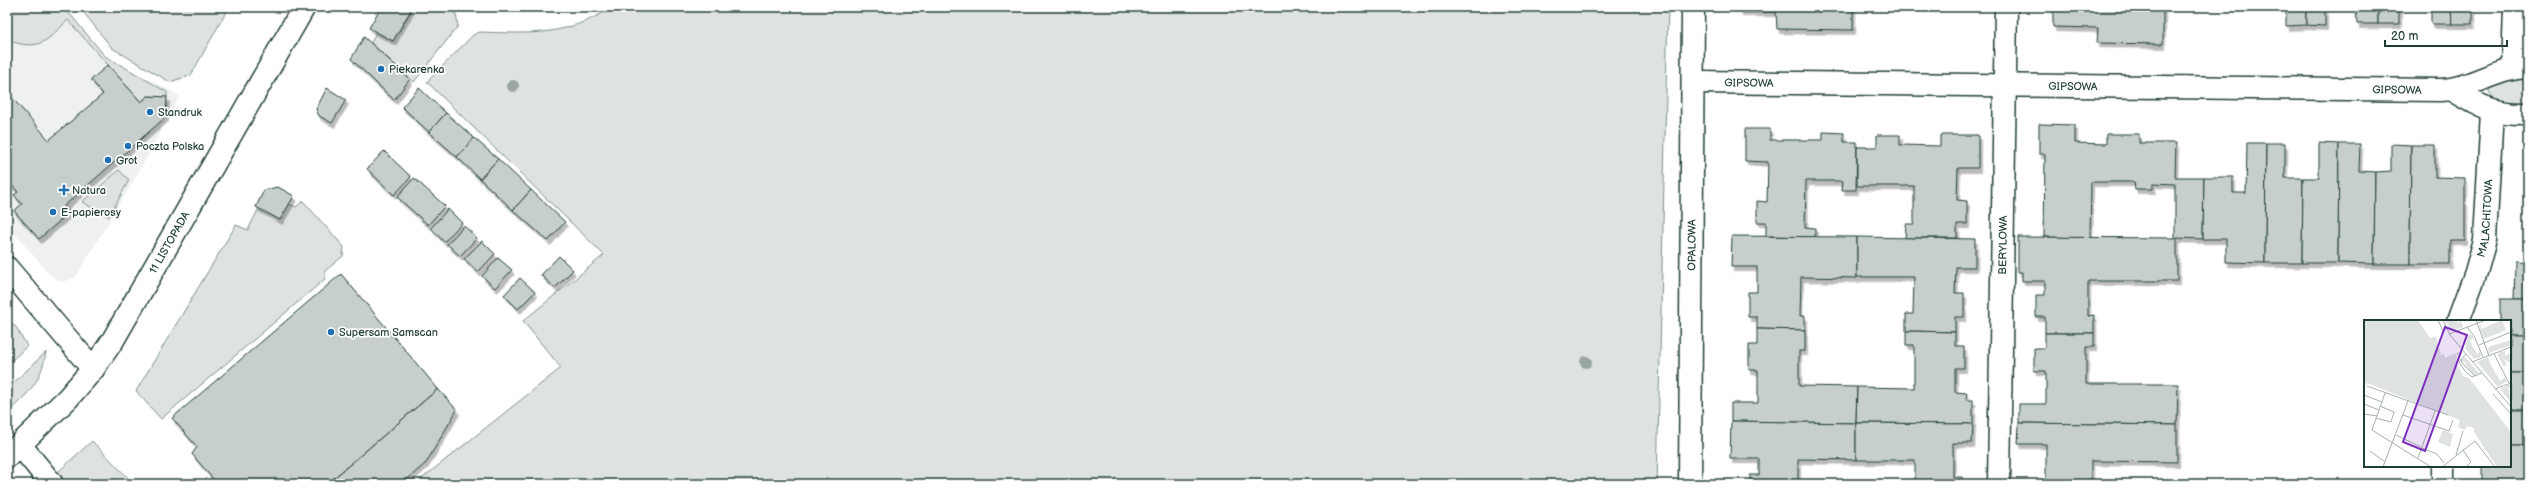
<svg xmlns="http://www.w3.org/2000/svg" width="2535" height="491" viewBox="0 0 2535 491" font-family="'Balsamiq Sans',sans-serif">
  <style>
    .built { fill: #eef1f0 }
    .green { fill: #dee3e2; stroke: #7e908b }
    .building { fill: #c7cfcc; stroke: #1f3d34; filter: url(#shadow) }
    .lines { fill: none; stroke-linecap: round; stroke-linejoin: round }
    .service-casing { stroke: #1f3d34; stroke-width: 25 }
    .minor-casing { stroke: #1f3d34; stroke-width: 25 }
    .tertiary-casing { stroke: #1f3d34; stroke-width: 25 }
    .service { stroke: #fff; stroke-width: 22 }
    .minor { stroke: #fff; stroke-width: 22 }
    .tertiary { stroke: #fff; stroke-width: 22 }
    .tree { fill: #99a6a3 }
    .poi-dot { fill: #1f6fb2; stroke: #fff; stroke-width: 1.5 }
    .labels { text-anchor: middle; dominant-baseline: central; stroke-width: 3.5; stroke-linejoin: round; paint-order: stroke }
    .poi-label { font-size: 11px; fill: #1f3d34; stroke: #fff; text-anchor: start }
    .street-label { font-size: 11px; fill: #1f3d34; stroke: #fff }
    .inset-road { fill: none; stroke: #a5b1ae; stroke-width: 1 }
    .view { fill: #7b2cbf; fill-opacity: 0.15; stroke: #7b2cbf; stroke-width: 2 }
    .inset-edge { fill: none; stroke: #1f3d34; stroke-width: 2 }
  </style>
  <defs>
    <filter id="shadow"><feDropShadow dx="2.5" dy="4.5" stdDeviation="0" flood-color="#0004"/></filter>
  </defs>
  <rect width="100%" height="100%" fill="#fff"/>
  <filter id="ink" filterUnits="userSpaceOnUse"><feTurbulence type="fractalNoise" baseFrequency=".025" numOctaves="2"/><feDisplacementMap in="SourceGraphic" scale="8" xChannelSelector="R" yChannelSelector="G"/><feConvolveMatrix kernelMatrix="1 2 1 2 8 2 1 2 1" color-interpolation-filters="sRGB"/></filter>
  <g filter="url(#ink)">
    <polygon class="built" points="68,13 105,56 180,96 134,180 75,278 61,282 51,276 7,225 7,38 8,40"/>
    <g class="green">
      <path d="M7 7H60L69 13 105 56 167 92V97L148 96 141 102 68 20C46 41 40 52 8 40Z"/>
      <polygon points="85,7 229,7 191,75 170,82 112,48 80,8"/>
      <polygon points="409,7 445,7 456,14 458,26 414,82 371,43 376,32 393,41 412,9"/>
      <path d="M614 7H1668L1657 484H415L561 368 523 321 604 255 427 82 473 35 480 32C536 34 564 36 614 7Z"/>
      <polygon points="2528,79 2528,103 2496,101 2489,92 2490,85 2513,80"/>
      <polygon points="119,170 129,180 109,217 82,202"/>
      <polygon points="303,201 344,247 343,256 325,271 325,279 161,419 136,391 236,225 248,230 259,208 280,220 289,204 296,207"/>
      <polygon points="7,320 16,327 27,346 7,365"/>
      <path d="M46 352C41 382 29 393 7 413V389Z"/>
      <polygon points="92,441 134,484 63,484 58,479 59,471"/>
    </g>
    <g class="building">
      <polygon points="381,7 412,8 393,41 369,28"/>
      <polygon points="1740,7 1853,7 1853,30 1777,29 1776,12 1740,12"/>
      <polygon points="2053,7 2163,7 2163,44 2097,43 2098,28 2053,27"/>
      <polygon points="2286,7 2306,7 2306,25 2286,26"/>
      <polygon points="2306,7 2325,7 2325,26 2306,25"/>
      <polygon points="2356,7 2378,7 2378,24 2357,24"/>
      <rect x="2378" y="7" width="21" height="17"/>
      <polygon points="2431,7 2451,7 2452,24 2431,24"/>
      <polygon points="2451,7 2473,7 2473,24 2452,24"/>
      <polygon points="364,37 410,79 394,100 351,59"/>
      <polygon points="108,65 141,102 148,96 167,97 166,117 64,206 70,212 39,239 14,211 22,204 14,195 18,192 7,180 7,92 49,140 103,94 91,80"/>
      <polygon points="327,88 346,100 332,123 319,116 316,109"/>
      <polygon points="419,88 446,113 429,132 402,107"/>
      <polygon points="446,113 474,138 457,157 429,132"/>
      <polygon points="2039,124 2075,125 2075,143 2106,144 2106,134 2139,134 2139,143 2176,143 2175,177 2204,177 2203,239 2175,238 2175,184 2153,183 2153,189 2135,189 2134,182 2091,182 2090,238 2044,237 2045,154 2039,154"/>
      <polygon points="1745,129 1770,129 1770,140 1823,140 1823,132 1844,133 1844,142 1857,142 1856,190 1842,190 1843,181 1806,181 1805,227 1815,228 1815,237 1766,236 1766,222 1757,222 1757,201 1767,202 1768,162 1745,161"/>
      <polygon points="1877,135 1900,135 1900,145 1940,146 1940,135 1978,135 1978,168 1958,168 1957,200 1967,201 1967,224 1957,224 1957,238 1905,238 1906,224 1914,224 1914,186 1857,186 1857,147 1877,147"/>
      <polygon points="474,138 498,159 480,179 457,157"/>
      <polygon points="2247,143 2266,143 2265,263 2226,262 2226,239 2203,239 2204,177 2233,177 2233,193 2246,193"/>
      <polygon points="2266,143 2285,143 2285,178 2303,178 2302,263 2265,263"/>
      <polygon points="2319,143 2339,144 2338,263 2302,263 2303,178 2319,178"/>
      <polygon points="2339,144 2360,144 2359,171 2375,172 2374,264 2338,263"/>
      <polygon points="2391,144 2411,145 2410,264 2374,264 2375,172 2391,171"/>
      <polygon points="2411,145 2435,145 2435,177 2465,178 2465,240 2450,240 2450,264 2410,264"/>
      <polygon points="384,151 411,177 394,195 367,169"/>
      <polygon points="498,159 531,190 513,210 480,179"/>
      <polygon points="414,178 445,206 428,225 397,197"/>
      <polygon points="278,187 294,196 280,220 256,207 264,190"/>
      <polygon points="531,190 565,222 548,241 513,210"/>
      <polygon points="448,209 462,223 444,242 431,228"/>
      <polygon points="464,226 477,238 460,256 447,244"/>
      <polygon points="1732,236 1857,237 1857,278 1801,277 1800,316 1805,316 1805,330 1757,329 1757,317 1748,317 1748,292 1757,292 1757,267 1731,267"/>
      <polygon points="1857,237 1975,239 1975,267 1956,267 1955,293 1964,293 1964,317 1955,317 1955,332 1906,331 1906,314 1913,314 1914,277 1857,277"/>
      <polygon points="2018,237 2177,238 2177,281 2088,281 2088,316 2094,315 2094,333 2045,333 2045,317 2036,317 2036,295 2045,295 2045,281 2022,281 2022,272 2018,272"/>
      <polygon points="482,241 495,254 478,272 464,259"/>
      <polygon points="559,256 573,270 555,288 541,275"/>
      <polygon points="498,258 512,270 495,288 482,276"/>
      <polygon points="2515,261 2528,262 2528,299 2514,299"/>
      <polygon points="341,274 438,389 327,484 217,484 192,454 197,447 172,418"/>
      <polygon points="520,278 535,292 518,309 504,295"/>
      <polygon points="2500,299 2528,299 2528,336 2510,336 2510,321 2500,321"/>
      <polygon points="1757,329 1805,330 1805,351 1799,351 1799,386 1857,387 1856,423 1731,421 1731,403 1758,403 1758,370 1749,370 1749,345 1757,345"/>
      <polygon points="1906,331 1955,332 1955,346 1964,346 1964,368 1955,368 1955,392 1967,393 1966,400 1973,400 1973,424 1856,423 1857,387 1914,388 1914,345 1906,345"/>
      <polygon points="2045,333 2094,333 2094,347 2086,347 2086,384 2178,384 2177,425 2019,423 2019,404 2046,404 2046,371 2034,371 2034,348 2045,348"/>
      <rect x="2510" y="336" width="18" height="37"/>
      <rect x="2510" y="373" width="18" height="36"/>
      <polygon points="438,389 457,410 426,463 402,484 327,484"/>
      <rect x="2510" y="409" width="18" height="37"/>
      <polygon points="1731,421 1856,423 1856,460 1798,459 1798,484 1750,484 1750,475 1759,475 1759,459 1730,459"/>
      <polygon points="1856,423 1973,424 1972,443 1953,443 1953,477 1963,477 1963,484 1915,484 1915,460 1856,460"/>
      <polygon points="2019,423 2177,425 2177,462 2091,461 2091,484 2038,484 2038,480 2046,480 2046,444 2018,444"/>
      <polygon points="2510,446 2528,446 2528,483 2482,483 2482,466 2510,466"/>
      <rect x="2490" y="483" width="38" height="1"/>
    </g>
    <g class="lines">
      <defs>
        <polyline id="service" points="20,445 52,484"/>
        <g id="minor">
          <polyline points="2513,68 2515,7"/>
          <path id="s1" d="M1693 82 2439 90C2470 90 2494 68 2528 67"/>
          <path d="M2453 90C2480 107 2496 115 2528 114"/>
          <polyline points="7,268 93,369"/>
          <path id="s2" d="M2458 321 2476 272 2485 240 2492 111"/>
          <path id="s3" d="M1690 484 1693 7"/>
          <path id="s4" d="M1999 484 2006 7"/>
          <polyline points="2443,484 2443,466"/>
        </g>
        <g id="tertiary">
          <path id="s5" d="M7 457 68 398 93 369 113 340 304 7"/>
        </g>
      </defs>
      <use href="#service" class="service-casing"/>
      <use href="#minor" class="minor-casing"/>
      <use href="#tertiary" class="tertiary-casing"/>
      <use href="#service" class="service"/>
      <use href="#minor" class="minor"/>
      <use href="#tertiary" class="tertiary"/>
    </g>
    <g class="tree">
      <circle cx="513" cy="86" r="6"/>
      <circle cx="1586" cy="362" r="6"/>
    </g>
  </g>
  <g class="poi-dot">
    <circle cx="381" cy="69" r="4"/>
    <circle cx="150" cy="112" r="4"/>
    <circle cx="128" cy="146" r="4"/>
    <circle cx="108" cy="160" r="4"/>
    <path d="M62 184h4v4h4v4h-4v4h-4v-4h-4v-4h4z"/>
    <circle cx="53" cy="212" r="4"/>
    <circle cx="331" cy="332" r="4"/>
  </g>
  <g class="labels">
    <g class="poi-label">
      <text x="389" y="69">Piekarenka</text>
      <text x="158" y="112">Standruk</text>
      <text x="136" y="146">Poczta Polska</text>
      <text x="116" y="160">Grot</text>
      <text x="72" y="190">Natura</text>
      <text x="61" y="212">E-papierosy</text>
      <text x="339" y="332">Supersam Samscan</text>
    </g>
    <g class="street-label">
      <text stroke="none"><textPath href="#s1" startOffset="56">GIPSOWA</textPath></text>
      <text stroke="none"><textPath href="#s1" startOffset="380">GIPSOWA</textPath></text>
      <text stroke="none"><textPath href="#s1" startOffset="704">GIPSOWA</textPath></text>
      <text stroke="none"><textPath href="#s2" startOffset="107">MALACHITOWA</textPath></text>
      <text stroke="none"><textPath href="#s5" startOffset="271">11 LISTOPADA</textPath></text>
      <text stroke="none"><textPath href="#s3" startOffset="239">OPALOWA</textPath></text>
      <text stroke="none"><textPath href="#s4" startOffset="239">BERYLOWA</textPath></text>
    </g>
  </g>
  <g transform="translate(2364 320)">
    <rect width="147" height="147" fill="#fff"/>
    <path d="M0 0H54L66 18 72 17 77 35 80 34 81 38 95 32 97 33 95 36 93 34 92 42 99 56 105 58 147 112V147H133L110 112V108L103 106 101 110 94 107 96 100 3 63 0 66ZM82 0H93L94 4 97 0 99 7 87 11ZM138 0 142 10 120 19 115 6 117 5V9ZM105 14 109 16V19H106L108 26 113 34 116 31 117 37 110 39 101 28ZM147 20V25L125 33 124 28 127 26ZM141 31V36L147 33V43L139 39 143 44 140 47 134 36V33ZM129 35 124 38 127 45 136 61 141 57 143 61 134 67 113 42ZM101 37 115 53 114 54 110 55 101 44 102 41 99 43 98 39ZM146 64 147 78 146 68 144 67 147 82 136 69ZM79 110 89 114 86 127 74 122Z" fill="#dee3e2"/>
    <path class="inset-road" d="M74 0 79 11 82 9M79 0 86 15 147 87M112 0 125 36M103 7 110 16 119 37M85 14 122 0M115 25 147 12M102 34 95 42 101 51 108 57 118 53M130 34 145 63M97 39 98 43 111 56M108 42 147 27M3 66 84 95M131 69 147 63M21 73 8 110 67 147M129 74 147 94M0 75 18 82M0 84 15 90M0 94 13 96M39 95 85 111 89 100M12 98 27 102 30 92 16 86M32 115 57 127M58 128 73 134 80 143M99 130 107 142 102 147M6 131 21 142M92 135 99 111M54 138 71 91M19 147 44 81M78 147 111 121 131 147"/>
    <path class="view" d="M81 7 103 15 61 131 39 122Z"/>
    <rect width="147" height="147" class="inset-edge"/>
  </g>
  <rect width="2535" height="491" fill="none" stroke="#fff" stroke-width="24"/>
  <rect x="12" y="12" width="2511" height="467" fill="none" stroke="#1f3d34" stroke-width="1.5" filter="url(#ink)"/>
  <path d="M2385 40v6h122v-6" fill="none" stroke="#1f3d34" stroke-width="2"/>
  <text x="2391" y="40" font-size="12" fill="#1f3d34" stroke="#ffffff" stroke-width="3" paint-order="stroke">20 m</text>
</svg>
